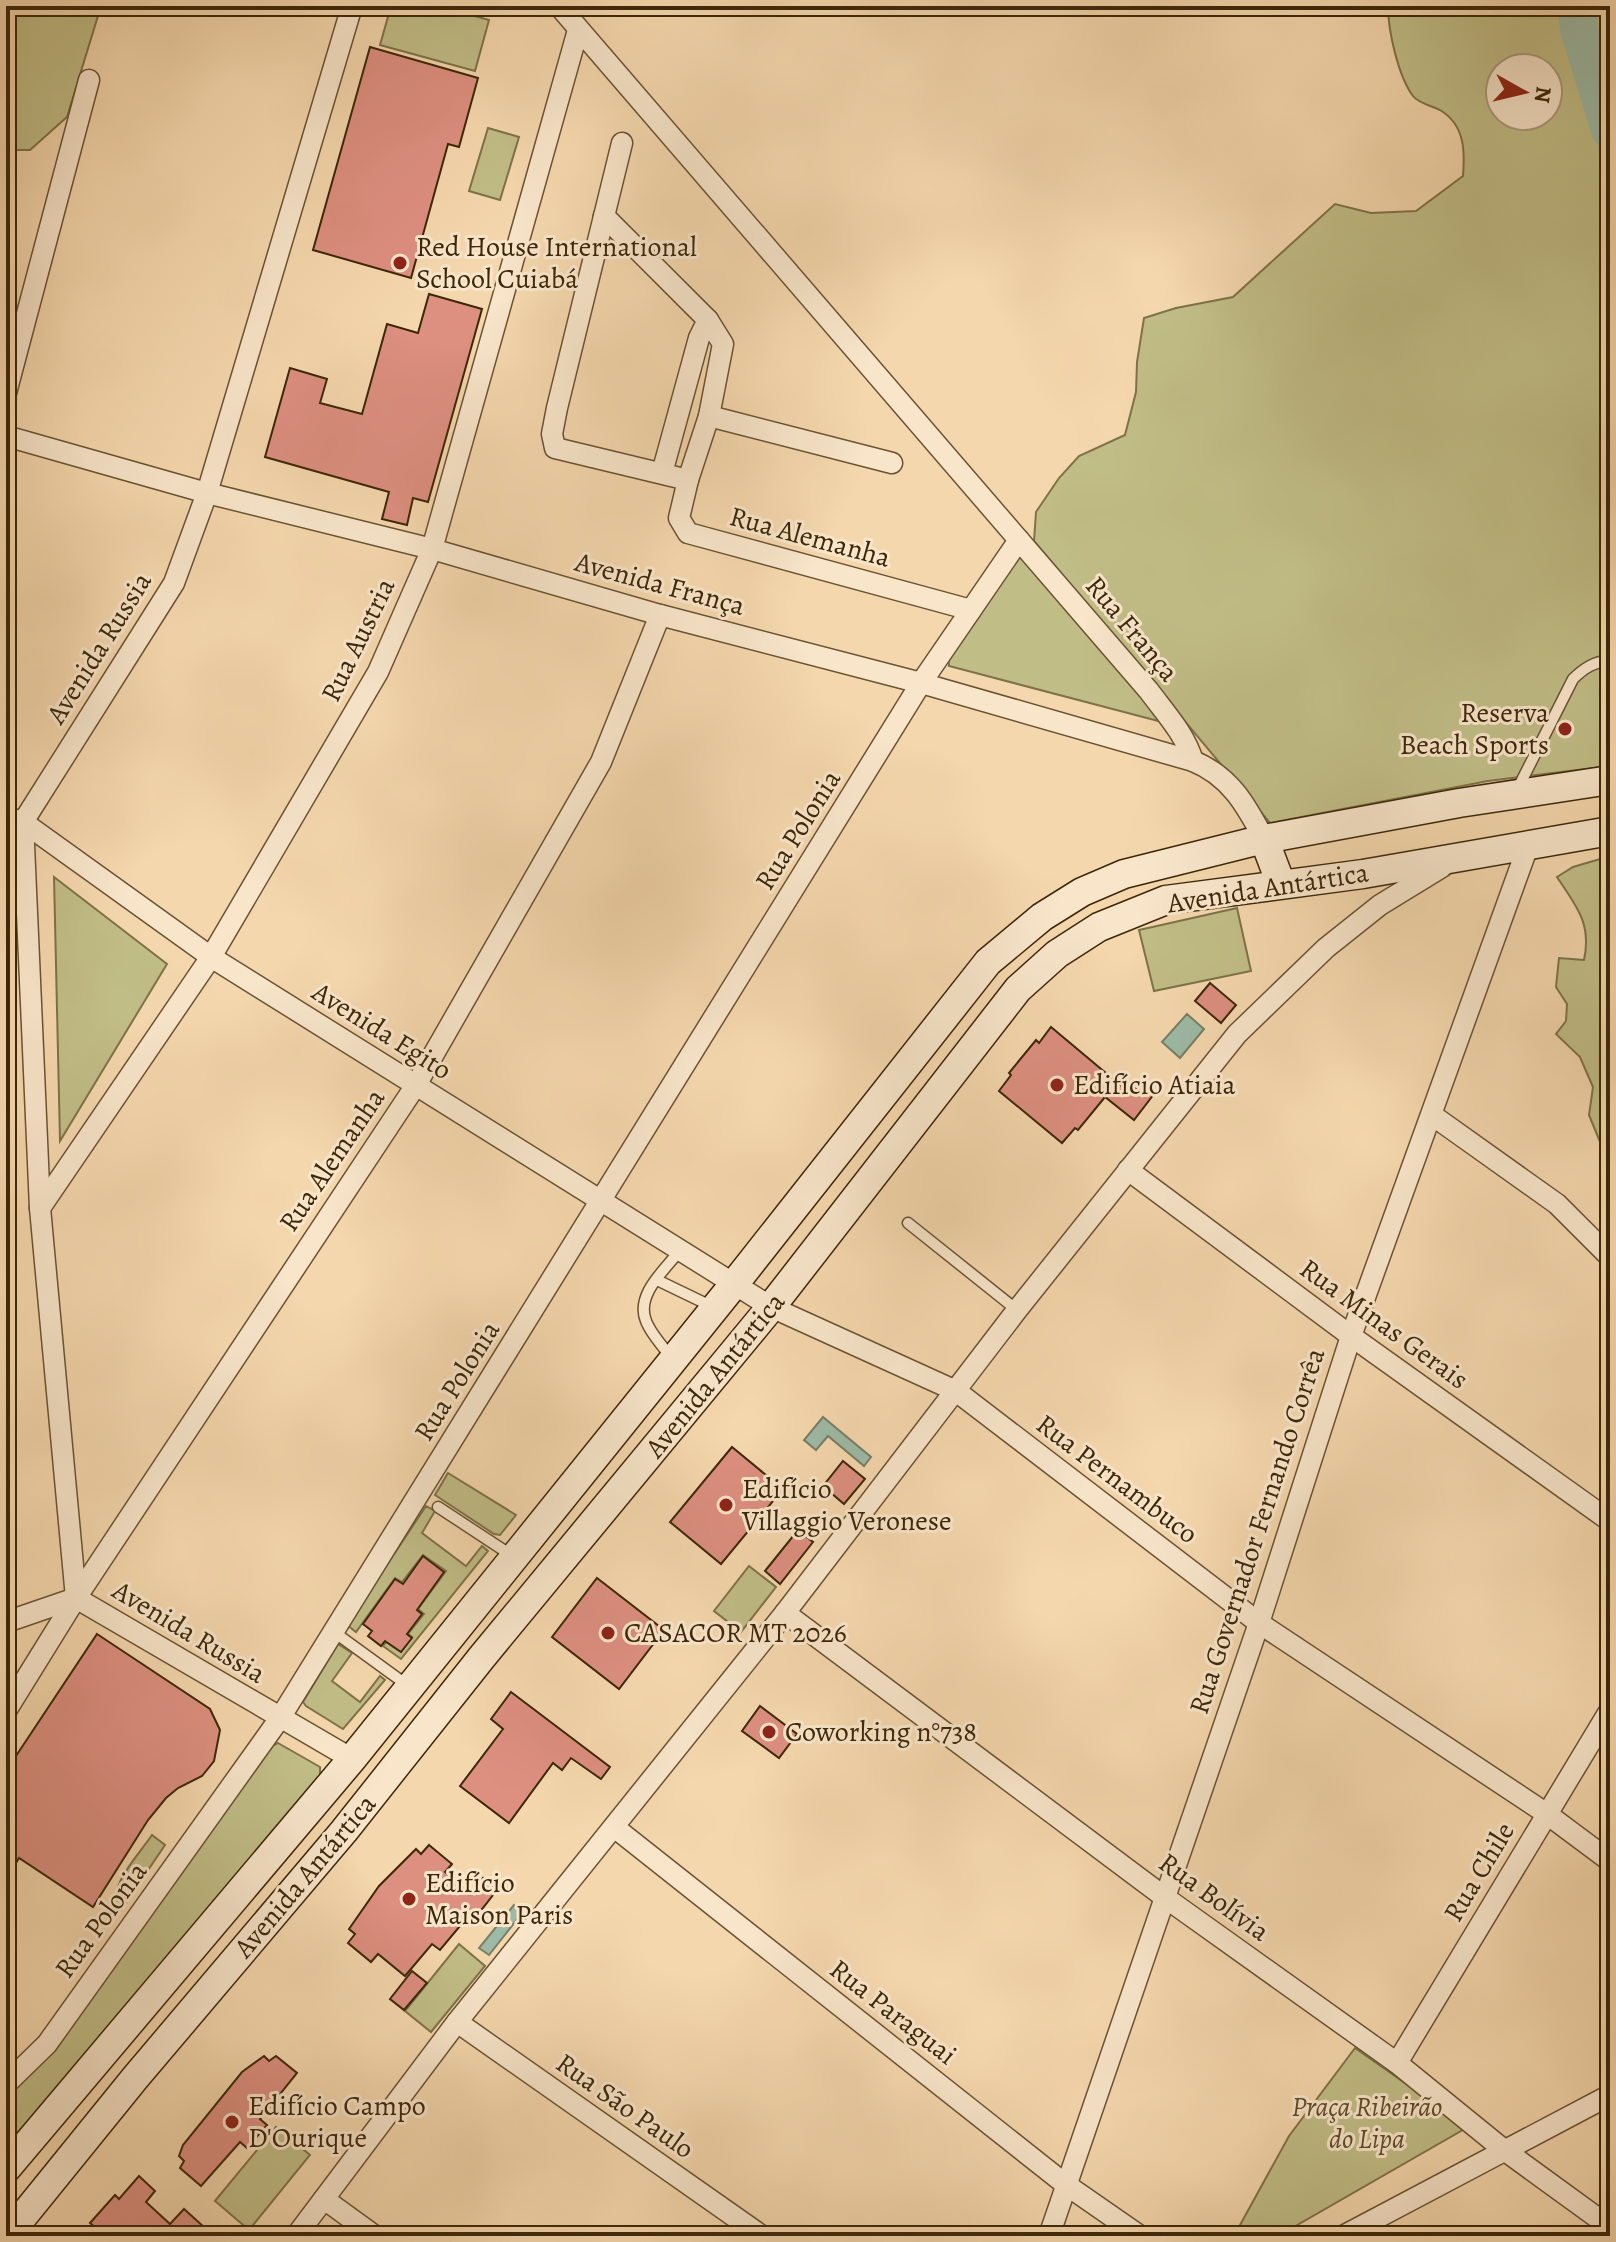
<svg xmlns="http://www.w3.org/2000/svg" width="1616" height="2242" viewBox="0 0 1616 2242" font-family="Alegreya,serif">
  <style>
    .green { fill: #c1bd86; stroke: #7e7248; stroke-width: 2; fill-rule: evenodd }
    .water { fill: #9dbaa6; stroke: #767f67; stroke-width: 2 }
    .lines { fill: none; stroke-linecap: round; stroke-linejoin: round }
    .river { stroke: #9dbaa6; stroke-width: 38 }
    .building { fill: #dd8f80; stroke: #3c2709; stroke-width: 2 }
    .service-casing { stroke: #6a5332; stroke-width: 13 }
    .minor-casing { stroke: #6a5332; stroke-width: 23 }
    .secondary-casing { stroke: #3c2709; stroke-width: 31 }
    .service { stroke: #f8e5ca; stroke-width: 10 }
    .minor { stroke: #f8e5ca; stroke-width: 20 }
    .secondary { stroke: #f8e5ca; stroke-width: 28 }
    .poi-dot { fill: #8f2418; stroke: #f8e5ca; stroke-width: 3 }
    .labels { text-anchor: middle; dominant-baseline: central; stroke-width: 6; stroke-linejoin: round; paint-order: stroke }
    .poi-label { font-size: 28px; fill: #3c2709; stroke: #f8e5ca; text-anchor: start }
    .street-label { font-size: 28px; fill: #3c2709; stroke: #f8e5ca }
    .park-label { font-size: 28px; font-style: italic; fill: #5d4c28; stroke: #f8e5ca }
  </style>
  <rect width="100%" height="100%" fill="#f5d7ad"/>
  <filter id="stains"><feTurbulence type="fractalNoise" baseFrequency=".0025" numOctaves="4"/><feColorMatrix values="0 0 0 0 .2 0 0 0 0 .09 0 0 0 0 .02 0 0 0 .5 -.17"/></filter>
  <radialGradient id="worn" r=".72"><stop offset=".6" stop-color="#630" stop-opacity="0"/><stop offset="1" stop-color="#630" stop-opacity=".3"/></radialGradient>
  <g class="green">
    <polygon points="6,6 101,6 67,117 30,150 6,150"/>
    <polygon points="391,6 439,6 489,20 475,71 380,45"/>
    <path d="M1388 6H1610V766L1488 781 1270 823 1034 541 1036 512 1059 478 1079 456 1125 435 1136 392 1137 362 1144 318 1176 308 1233 297 1335 204 1371 213 1416 211 1463 176C1465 151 1465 125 1440 110 1432 106 1418 103 1413 96 1398 76 1388 30 1388 6ZM1500 68H1548V116H1500Z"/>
    <polygon points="488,128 519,137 500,200 469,191"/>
    <polygon points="1018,557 1030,562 1162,722 949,666 948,655"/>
    <path d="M1610 856V1141L1600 1142 1589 1115 1593 1087 1580 1057 1556 1034 1566 1021 1567 1004 1556 987 1559 958 1584 960C1592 923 1576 906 1557 877L1573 867Z"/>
    <polygon points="54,877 167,964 60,1141"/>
    <polygon points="1237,908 1251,971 1154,991 1139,930"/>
    <polygon points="448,1473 516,1515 500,1535 494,1534 435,1495"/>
    <polygon points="426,1506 435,1511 422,1533 466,1566 482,1546 488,1551 401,1659 383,1646 386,1642 401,1652 412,1637 408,1634 424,1614 418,1609 446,1571 423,1555 402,1582 395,1578 356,1632 347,1625"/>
    <polygon points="749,1566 776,1587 741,1632 714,1611"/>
    <polygon points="338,1644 352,1653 332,1681 360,1702 380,1676 385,1680 343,1729 306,1706 303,1702"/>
    <polygon points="278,1743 320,1767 320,1775 6,2152 6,2098 44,2055 269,1748"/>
    <path d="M152 1835 165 1845 119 1913H116C108 1885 137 1857 152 1835Z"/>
    <polygon points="459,1944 485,1966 431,2032 405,2011"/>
    <polygon points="1355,2048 1468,2127 1278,2236 1234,2236 1289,2136"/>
    <polygon points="276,2127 310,2155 249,2230 215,2201"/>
  </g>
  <g class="water">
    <polygon points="1187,1014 1204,1029 1180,1058 1162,1042"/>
    <polygon points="823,1417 871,1457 864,1466 828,1436 816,1450 804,1440"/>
    <polygon points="514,1905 523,1912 489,1955 479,1948"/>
  </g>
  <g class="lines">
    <polyline class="river" points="1577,6 1579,29 1610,130"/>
  </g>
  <g class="building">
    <polygon points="370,47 478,78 459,147 448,144 411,278 313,250"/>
    <polygon points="429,294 482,309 428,502 413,498 407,525 382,519 389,492 265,457 290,368 327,379 320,403 362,414 387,324 418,333"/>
    <polygon points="1210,983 1236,1005 1221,1023 1195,1001"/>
    <polygon points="1051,1027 1131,1094 1140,1083 1154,1094 1134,1120 1105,1097 1078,1130 1075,1128 1062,1143 999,1091 1011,1075 1009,1073 1036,1040 1039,1043"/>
    <polygon points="732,1447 783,1489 721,1564 670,1522"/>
    <polygon points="843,1461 865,1479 844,1504 823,1486"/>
    <polygon points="798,1530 813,1542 780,1584 765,1571"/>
    <polygon points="423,1556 444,1572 417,1610 422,1614 407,1634 412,1638 401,1652 385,1641 381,1646 368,1636 372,1631 363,1624 395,1579 403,1584"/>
    <polygon points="597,1578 664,1630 619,1689 552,1637"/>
    <polygon points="97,1634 210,1709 220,1730 214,1761 202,1776 178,1788 166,1798 148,1820 93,1907 19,1858 6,1880 6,1771"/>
    <polygon points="511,1692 610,1767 601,1779 571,1758 562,1770 553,1763 509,1823 460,1786 503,1729 491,1719"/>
    <polygon points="760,1706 797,1734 779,1758 742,1731"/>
    <polygon points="429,1845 452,1864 445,1872 470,1894 483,1878 497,1890 475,1918 470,1914 440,1950 432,1944 405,1976 378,1954 371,1962 348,1943 355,1934 349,1929 379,1886 416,1849 421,1854"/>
    <polygon points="412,1971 427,1983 404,2010 390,1999"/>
    <polygon points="264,2056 269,2061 276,2056 297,2073 260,2119 267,2125 247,2148 240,2142 201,2186 180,2168 184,2161 179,2156 183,2145 242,2072"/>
    <polygon points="139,2176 155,2191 146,2202 170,2224 184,2209 204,2227 196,2236 105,2236 90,2223 115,2195 119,2199"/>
  </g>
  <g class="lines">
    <defs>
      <g id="service">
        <path d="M1517 790 1573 679C1584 668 1594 662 1610 660"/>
        <polyline points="908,1223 1017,1310"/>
        <polyline points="657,1280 713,1307"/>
        <path d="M672 1358C663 1347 651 1334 646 1321 635 1294 666 1269 681 1249"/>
        <polyline points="438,1507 511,1555"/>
        <polyline points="334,1632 407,1685"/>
      </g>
      <g id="minor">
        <polyline points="352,6 207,493 174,583 23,822 40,1208 76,1598 352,1759"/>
        <path d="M559 6 1149 691C1166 714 1185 734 1193 761"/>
        <polyline points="622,143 557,408 552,434 555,448 688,480 679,518 688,533 971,610"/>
        <polyline points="604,216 708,320 723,344 709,416 688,480"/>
        <polyline points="6,393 89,80"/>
        <polyline points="709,416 892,463"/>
        <path d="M6 436 207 493 432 549 660 615 921 683 1193 761C1230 776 1246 805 1264 839"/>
        <polyline points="662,473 699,338 708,320"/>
        <polyline points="6,817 23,822 211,957 771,1307 956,1391 1259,1623 1547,1814 1610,1861"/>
        <polyline points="1432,1115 1557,1204 1610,1257"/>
        <polyline points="1128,1170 1351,1336 1610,1521"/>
        <polyline points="40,1208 211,957 378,672 432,549 578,30"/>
        <polyline points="785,1613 1163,1896 1397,2063 1504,2150 1610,2227"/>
        <polyline points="6,1622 76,1598"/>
        <polyline points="6,1711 76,1598 416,1085 601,762 660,615"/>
        <polyline points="614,1827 1065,2184 1140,2236"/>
        <polyline points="457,2022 762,2236"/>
        <polyline points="1397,2063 1610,1710"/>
        <polyline points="6,2084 47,2044 280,1718 921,683 1019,540"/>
        <polyline points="324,2199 375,2236"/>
        <polyline points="296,2236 457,2022 785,1613 1017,1310 1237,1034 1326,948 1380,905 1442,867"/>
        <polyline points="1049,2236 1259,1623 1351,1336 1528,846"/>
        <polyline points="1343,2236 1610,2095"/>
      </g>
      <g id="secondary">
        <polyline points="1264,839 1281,884"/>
        <polyline points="6,2169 352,1759 735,1283 988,962 1042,917 1082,892 1124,874 1264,839 1459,803 1610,780"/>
        <polyline points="7,2236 135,2078 344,1831 482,1657 771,1307 1018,989 1057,954 1099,927 1166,900 1363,874 1610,831"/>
      </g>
    </defs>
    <use href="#service" class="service-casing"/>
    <use href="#minor" class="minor-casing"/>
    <use href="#secondary" class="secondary-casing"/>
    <use href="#service" class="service"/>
    <use href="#minor" class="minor"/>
    <use href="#secondary" class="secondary"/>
  </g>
  <g class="poi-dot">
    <circle cx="400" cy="263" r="8"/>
    <circle cx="1565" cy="729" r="8"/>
    <circle cx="1057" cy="1085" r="8"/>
    <circle cx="726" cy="1505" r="8"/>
    <circle cx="608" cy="1633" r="8"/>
    <circle cx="769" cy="1732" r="8"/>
    <circle cx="409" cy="1899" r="8"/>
    <circle cx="232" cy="2122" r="8"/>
  </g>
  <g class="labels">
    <g class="poi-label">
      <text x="416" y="247">Red House International<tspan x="416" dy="32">School Cuiabá</tspan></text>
      <text x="1549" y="713" text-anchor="end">Reserva<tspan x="1549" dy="32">Beach Sports</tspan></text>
      <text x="1073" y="1085">Edifício Atiaia</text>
      <text x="742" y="1489">Edifício<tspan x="742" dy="32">Villaggio Veronese</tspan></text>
      <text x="624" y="1633">CASACOR MT 2026</text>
      <text x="785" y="1732">Coworking n°738</text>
      <text x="425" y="1883">Edifício<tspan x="425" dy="32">Maison Paris</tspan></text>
      <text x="248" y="2106">Edifício Campo<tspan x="248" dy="32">D'Ourique</tspan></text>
    </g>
    <g class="street-label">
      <text transform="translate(810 537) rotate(15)">Rua Alemanha</text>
      <text transform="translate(660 584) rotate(15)">Avenida França</text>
      <text transform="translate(1132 629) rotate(50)">Rua França</text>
      <text transform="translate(358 640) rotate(-64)">Rua Austria</text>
      <text transform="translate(99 648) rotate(-58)">Avenida Russia</text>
      <text transform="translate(798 830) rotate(-58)">Rua Polonia</text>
      <text transform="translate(1268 888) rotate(-9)">Avenida Antártica</text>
      <text transform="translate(382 1031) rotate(32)">Avenida Egito</text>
      <text transform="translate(332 1160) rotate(-56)">Rua Alemanha</text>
      <text transform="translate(1384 1324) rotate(36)">Rua Minas Gerais</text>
      <text transform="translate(715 1375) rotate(-51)">Avenida Antártica</text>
      <text transform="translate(457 1381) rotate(-58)">Rua Polonia</text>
      <text transform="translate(1117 1479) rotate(37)">Rua Pernambuco</text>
      <text transform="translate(1257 1531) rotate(-72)">Rua Governador Fernando Corrêa</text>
      <text transform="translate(189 1632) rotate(31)">Avenida Russia</text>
      <text transform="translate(1479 1872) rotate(-59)">Rua Chile</text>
      <text transform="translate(305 1876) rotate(-50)">Avenida Antártica</text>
      <text transform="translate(1214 1897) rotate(36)">Rua Bolívia</text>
      <text transform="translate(101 1920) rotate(-54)">Rua Polonia</text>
      <text transform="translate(893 2012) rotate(38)">Rua Paraguai</text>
      <text transform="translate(625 2106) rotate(35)">Rua São Paulo</text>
    </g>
    <g class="park-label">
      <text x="1367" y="2107">Praça Ribeirão<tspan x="1367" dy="32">do Lipa</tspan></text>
    </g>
  </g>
  <rect width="1616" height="2242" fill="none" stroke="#f5d7ad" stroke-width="32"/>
  <rect x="8" y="8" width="1600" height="2226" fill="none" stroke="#3c2709" stroke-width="4"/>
  <rect x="16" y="16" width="1584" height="2210" fill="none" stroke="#3c2709" stroke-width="2"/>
  <g transform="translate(1524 92) rotate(98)"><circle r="38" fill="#f8e5ca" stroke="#ad997d" stroke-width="2"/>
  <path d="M0-6L14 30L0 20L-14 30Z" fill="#8f2418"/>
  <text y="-12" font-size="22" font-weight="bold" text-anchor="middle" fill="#3c2709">N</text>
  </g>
  <rect width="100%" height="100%" filter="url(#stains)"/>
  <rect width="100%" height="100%" fill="url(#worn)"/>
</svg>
